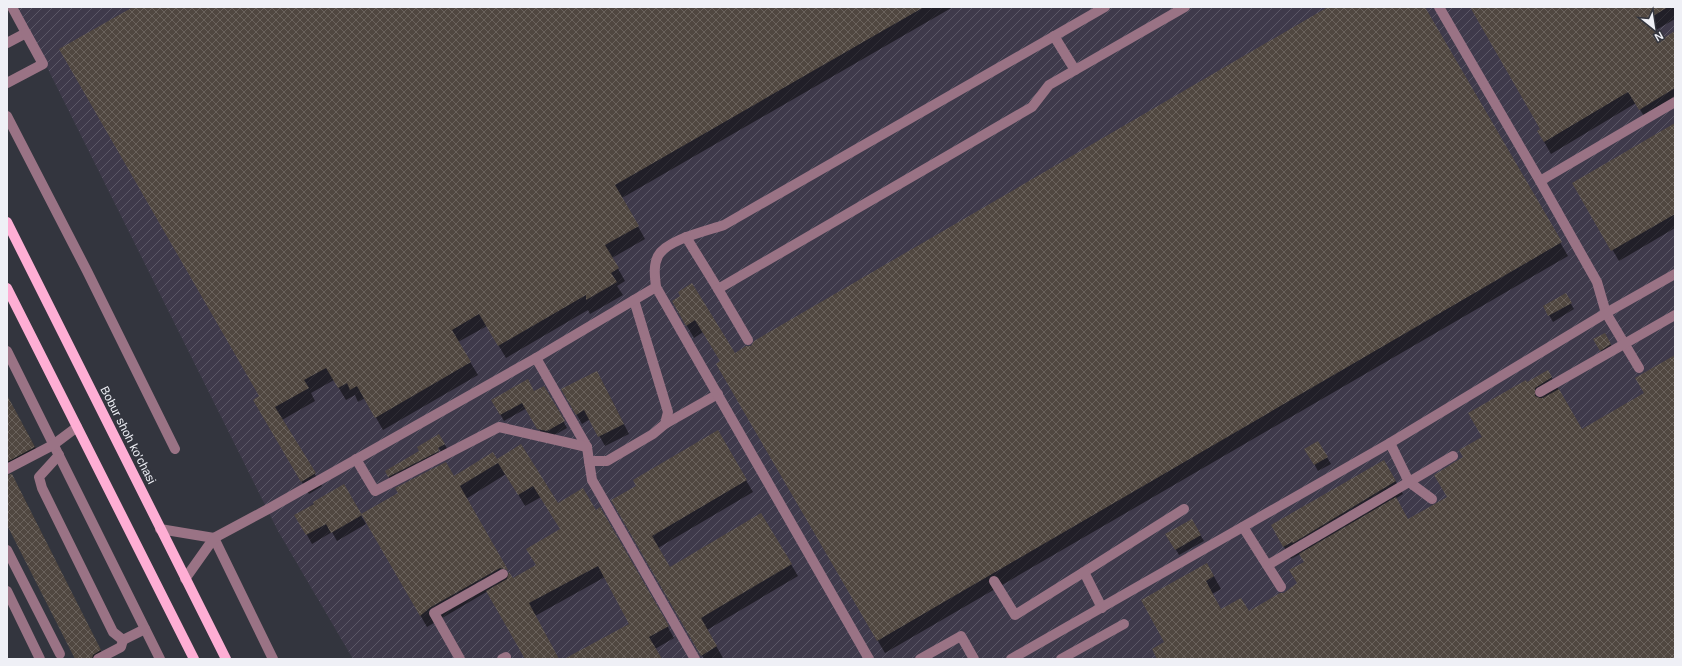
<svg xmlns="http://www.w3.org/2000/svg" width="1682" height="666" viewBox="0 0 1682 666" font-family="Helvetica,sans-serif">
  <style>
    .industrial { fill: url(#industrial-furrows) }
    .shadow { fill: #0007; fill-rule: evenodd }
    .building { fill: url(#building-cross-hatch) }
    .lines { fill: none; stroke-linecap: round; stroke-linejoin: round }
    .minor { stroke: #9a7385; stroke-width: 10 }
    .major { stroke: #feaed4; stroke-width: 10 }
    .labels { text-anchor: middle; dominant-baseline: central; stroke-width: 3; stroke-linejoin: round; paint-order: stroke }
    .street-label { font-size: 12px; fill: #eff0f6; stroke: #33353e }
  </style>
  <defs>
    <pattern id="industrial-furrows" width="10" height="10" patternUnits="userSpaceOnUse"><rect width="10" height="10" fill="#3f3a4b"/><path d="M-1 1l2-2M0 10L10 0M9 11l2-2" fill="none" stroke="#5b5766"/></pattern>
    <pattern id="building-cross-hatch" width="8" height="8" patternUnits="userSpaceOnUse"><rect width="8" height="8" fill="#504740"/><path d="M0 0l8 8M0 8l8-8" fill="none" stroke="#6a625c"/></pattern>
  </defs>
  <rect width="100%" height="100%" fill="#33353e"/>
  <polygon class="industrial" points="17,7 1675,7 1675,659 353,659 278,531"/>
  <g class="shadow">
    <polygon points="135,7 953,7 622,198 645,239 612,258 625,281 617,286 623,295 590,314 588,310 506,358 487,326 458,342 478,375 383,430 365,398 358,402 355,395 346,400 334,380 311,393 315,401 282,420 322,486 309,494 254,401 261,397"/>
    <polygon points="1330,7 1423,7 1568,256 885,653 717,364 721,362 703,332 694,338 673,302 681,296 735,354 751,347"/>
    <polygon points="1472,7 1675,7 1675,19 1656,30 1662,40 1675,32 1675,104 1647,121 1636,103 1551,154 1538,131 1541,129"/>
    <polygon points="1675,124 1675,228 1619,261 1574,183"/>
    <polygon points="1565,294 1574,309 1553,322 1544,306"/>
    <polygon points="1605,334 1612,347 1602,353 1595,340"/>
    <polygon points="1675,356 1675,659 1159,659 1207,564 1221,589 1212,594 1221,610 1248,613 1285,594 1298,584 1305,562 1300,554 1291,559 1272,526 1384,461 1403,494 1395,499 1408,520 1448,497 1465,457 1526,383 1548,371 1582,430 1645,394"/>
    <polygon points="602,381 629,434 605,446 590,419 582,424 562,389"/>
    <polygon points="544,387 567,428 551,437 542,435 527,408 504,421 493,401 534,392"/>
    <polygon points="7,396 40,456 13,470 7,460"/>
    <polygon points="717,431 753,492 658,548 670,568 761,514 798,576 707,630 723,658 704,659 613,501 638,486"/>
    <polygon points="439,435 448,450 442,454 438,446 436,447 442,457 392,483 386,472 421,451"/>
    <polygon points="1318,442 1331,464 1318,471 1306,449"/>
    <path d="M521 445 557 504 595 511 600 508 674 638 655 649 661 659H566L630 624 605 577 535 616 558 659H526L488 591 427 627 363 514 497 460ZM506 474 525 506 541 497 561 530 537 566 512 580 466 499Z"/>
    <polygon points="7,478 18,486 105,659 76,659 7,523"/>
    <polygon points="343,485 366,524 337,541 332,532 312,544 296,515"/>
    <polygon points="1191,520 1204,541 1179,555 1167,534"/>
  </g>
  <g class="building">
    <polygon points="133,7 924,7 615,185 639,226 605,245 619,268 611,273 617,282 586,300 586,295 498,346 479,314 452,330 471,362 375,418 357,386 350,390 347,383 338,388 326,368 304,380 309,388 275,407 316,473 301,482 253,400 259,396 59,49"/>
    <polygon points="1328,7 1425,7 1562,242 877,641 716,364 720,361 695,320 686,326 672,301 680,296 678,292 692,283 735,353 746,346 751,346 754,341"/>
    <polygon points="1470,7 1668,7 1650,18 1662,39 1675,31 1675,88 1639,110 1628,92 1544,142 1537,131 1540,129"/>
    <polygon points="1675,123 1675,214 1611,251 1572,183"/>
    <polygon points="1566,293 1572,303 1548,316 1543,306"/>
    <polygon points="1605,333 1611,344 1600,351 1593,339"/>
    <polygon points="1675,355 1675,659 1157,659 1152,649 1164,642 1141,600 1207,563 1214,576 1206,581 1221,609 1241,598 1249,611 1280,593 1284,593 1297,583 1289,570 1304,562 1299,554 1396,497 1408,519 1447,497 1434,475 1463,457 1459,450 1482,437 1468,413 1526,380 1527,382 1548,370 1552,377 1535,388 1535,396 1540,398 1543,398 1559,389 1582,429 1644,393 1635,378"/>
    <polygon points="597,371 624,424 598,437 584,410 576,415 561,389"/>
    <polygon points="528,379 534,391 544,386 565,421 547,431 537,429 522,403 500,415 491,400"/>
    <polygon points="7,395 35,447 7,462"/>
    <polygon points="718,430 747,480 652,536 670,567 761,513 792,564 701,618 717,646 701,656 611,500 636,486 633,480"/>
    <polygon points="439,434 445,444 438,448 439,451 388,477 385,471 419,451 417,447"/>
    <polygon points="1318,441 1328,457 1314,465 1304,449"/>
    <polygon points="521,444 558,503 583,488 596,510 600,507 669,626 649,637 662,659 564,659 629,624 598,566 529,603 559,659 525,659 486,591 507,579 509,572 513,578 536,565 526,549 560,529 533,486 518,495 498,463 460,486 508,570 500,568 431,607 420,616 361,514 398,493 395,488 446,462 454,476 493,452 497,459"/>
    <polygon points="1384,460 1396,481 1293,543 1292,542 1283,547 1271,525"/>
    <polygon points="12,474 101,650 93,655 92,659 75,659 7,525 7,475"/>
    <polygon points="344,484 362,515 331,533 326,524 306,535 294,515 314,504 313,502"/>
    <polygon points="1192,519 1201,535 1175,550 1165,534"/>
  </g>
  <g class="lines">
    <g class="minor">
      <polyline points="1439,7 1540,181 1597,282 1606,313 1639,368"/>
      <polyline points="1054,36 1075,70"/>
      <polyline points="7,43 26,33 12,7"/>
      <polyline points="7,83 43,64 26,33"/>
      <polyline points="7,116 87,271 175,449"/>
      <polyline points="1540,181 1675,102"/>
      <polyline points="686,237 718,289 1032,107 1049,85 1185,7"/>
      <polyline points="718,289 748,340"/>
      <polyline points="7,351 160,659"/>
      <polyline points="536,358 587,447 589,461 607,461 653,434 665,424 668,412 634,300"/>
      <polyline points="1540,392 1675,315"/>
      <polyline points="665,424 718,394"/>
      <polyline points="1390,443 1409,482 1432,499"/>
      <polyline points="59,455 39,477 42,488 113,632 123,640 145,629"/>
      <polyline points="356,459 375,491 499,427 587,447"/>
      <polyline points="589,461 592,480 695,659"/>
      <polyline points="7,469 53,445 77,427"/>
      <polyline points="1243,527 1281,587"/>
      <polyline points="160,529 214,538"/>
      <polyline points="214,538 273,659"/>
      <polyline points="7,550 60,654"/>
      <polyline points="1268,565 1453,456"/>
      <polyline points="1084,572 1184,509"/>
      <polyline points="185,579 214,538 270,508 536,358 656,287"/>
      <polyline points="994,581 1015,615 1084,572 1102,608"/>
      <polyline points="7,591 40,659"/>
      <polyline points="98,659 121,647 123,640"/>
      <polyline points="460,659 434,613 503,574"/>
      <polyline points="502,659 506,657"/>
      <path d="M869 659 656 287C655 277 653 266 658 256 666 240 706 231 724 225L1105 7"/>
      <polyline points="920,659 961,636 974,659"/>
      <polyline points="1011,659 1390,443 1606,313 1675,274"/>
      <polyline points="1061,659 1124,624"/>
    </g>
    <g class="major">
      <polyline points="7,222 226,659"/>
      <polyline points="7,288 194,659"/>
    </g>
  </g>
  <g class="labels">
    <g class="street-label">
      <text transform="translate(128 435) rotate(63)">Bobur shoh ko'chasi</text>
    </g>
  </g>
  <rect width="1682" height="666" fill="none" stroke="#eff0f6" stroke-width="16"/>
  <g transform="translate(1654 28) rotate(150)" stroke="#33353e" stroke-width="3" paint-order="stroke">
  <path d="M0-3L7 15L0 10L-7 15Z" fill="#eff0f6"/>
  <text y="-6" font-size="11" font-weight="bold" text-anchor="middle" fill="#eff0f6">N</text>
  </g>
</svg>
